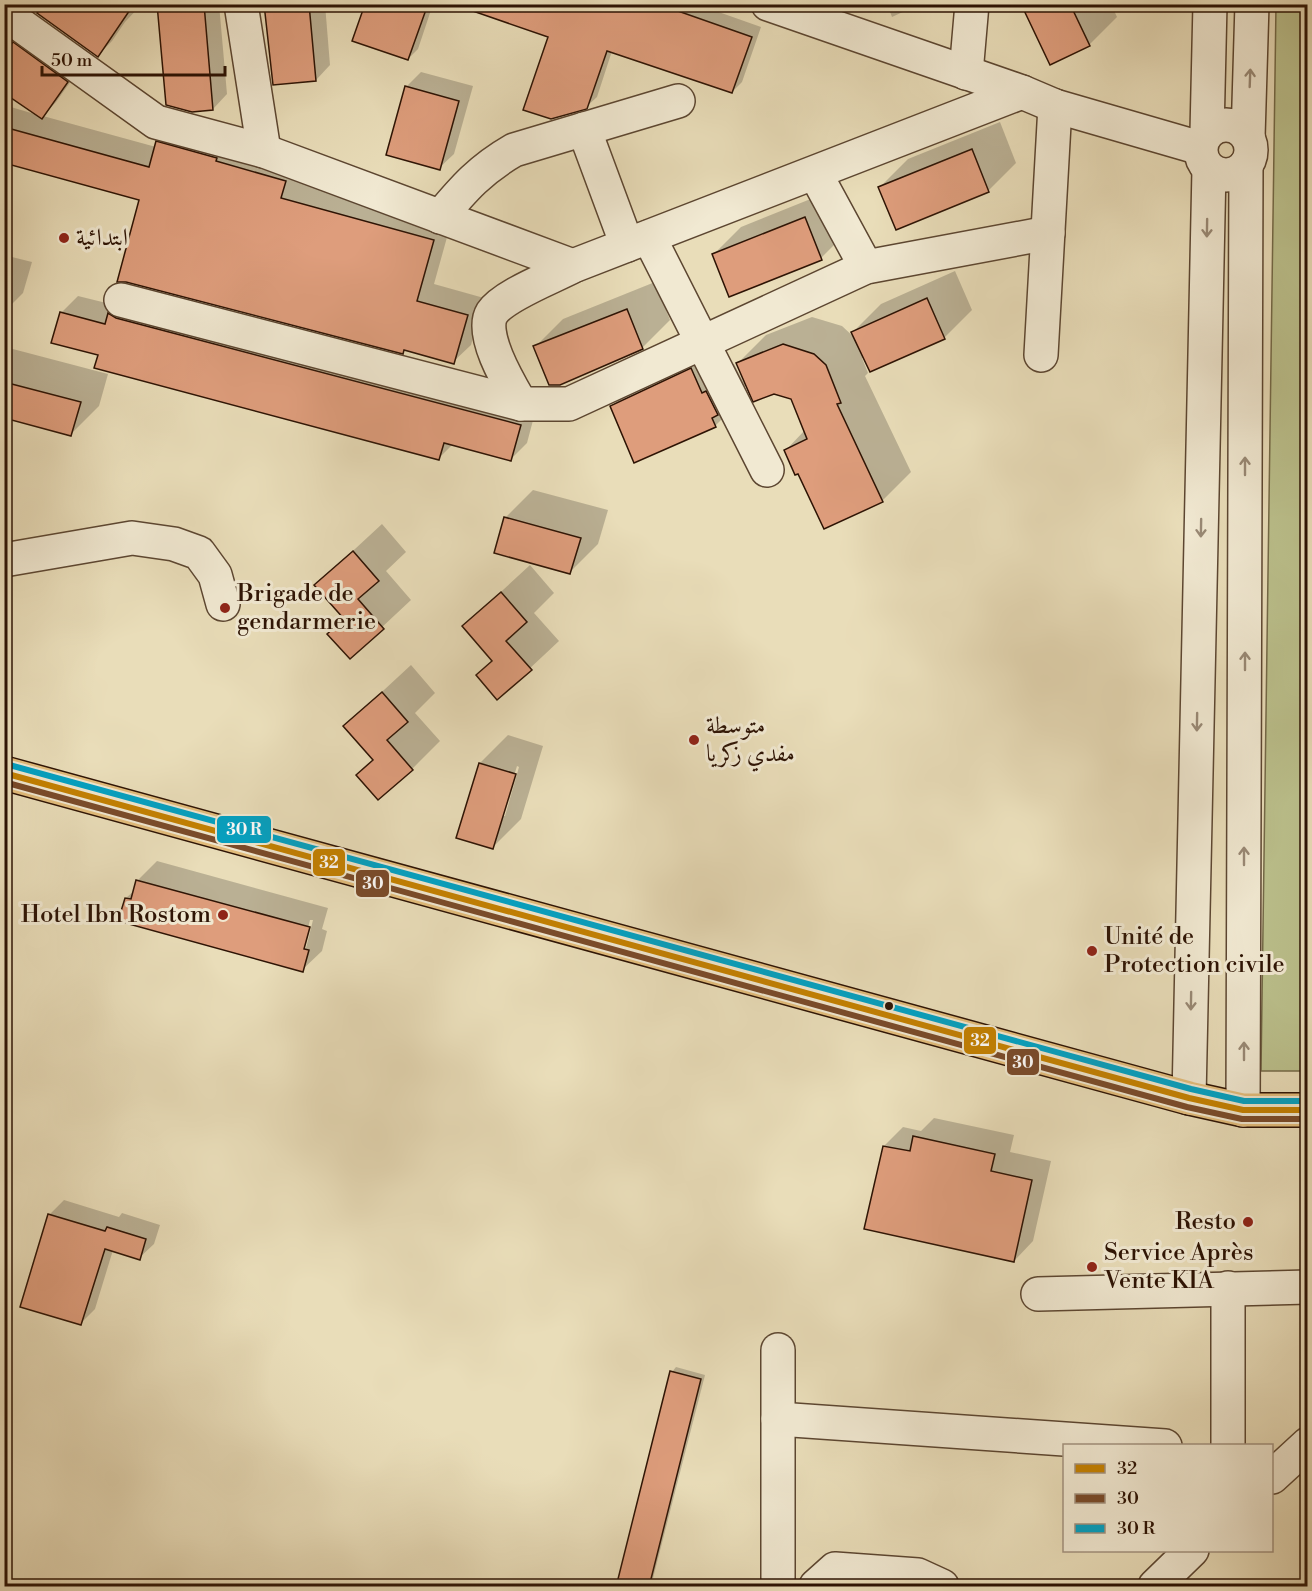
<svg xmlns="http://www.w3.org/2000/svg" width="1312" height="1591" viewBox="0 0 1312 1591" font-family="'Libre Bodoni',Amiri,serif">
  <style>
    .green { fill: #bbc08c; stroke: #746a48; stroke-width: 1.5 }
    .shadow { fill: #0003; fill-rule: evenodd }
    .building { fill: #de9d7c; stroke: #2d1304; stroke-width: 1.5 }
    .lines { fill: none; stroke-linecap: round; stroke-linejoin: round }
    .minor-casing { stroke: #5c4631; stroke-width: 36 }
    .major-casing { stroke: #2d1304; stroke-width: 36 }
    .minor { stroke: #f1e9d2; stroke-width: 33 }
    .major { stroke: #e4be7c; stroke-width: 33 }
    .bus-1-casing { stroke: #f1e9d2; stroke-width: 10 }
    .bus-2-casing { stroke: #f1e9d2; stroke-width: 10 }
    .bus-3-casing { stroke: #f1e9d2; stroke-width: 10 }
    .bus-1 { stroke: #c48101; stroke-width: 6 }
    .bus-2 { stroke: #7a4b2a; stroke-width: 6 }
    .bus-3 { stroke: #02a2c4; stroke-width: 6 }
    .oneway { stroke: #998975 }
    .poi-dot { fill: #8f2418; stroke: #f1e9d2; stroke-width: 2 }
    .bus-dot { fill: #2d1304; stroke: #f1e9d2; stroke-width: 2 }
    .labels { text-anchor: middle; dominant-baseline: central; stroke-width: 6; stroke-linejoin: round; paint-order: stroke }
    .poi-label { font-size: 24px; fill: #2d1304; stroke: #f1e9d2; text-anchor: start }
    .line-badge { stroke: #f1e9d2; stroke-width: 2 }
    .badge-label { font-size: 16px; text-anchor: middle; font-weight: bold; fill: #fff }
  </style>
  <rect width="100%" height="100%" fill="#e9ddb9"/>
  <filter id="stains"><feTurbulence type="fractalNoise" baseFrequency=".00333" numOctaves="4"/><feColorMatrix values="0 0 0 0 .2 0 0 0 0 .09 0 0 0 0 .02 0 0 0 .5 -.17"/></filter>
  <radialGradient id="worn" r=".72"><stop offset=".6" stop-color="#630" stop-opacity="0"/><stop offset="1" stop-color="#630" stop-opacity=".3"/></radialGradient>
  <polygon class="green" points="1307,4 1308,1071 1261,1071 1276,5"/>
  <g class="shadow">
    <polygon points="45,4 142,4 125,22 112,41 98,55"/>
    <polygon points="158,4 219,4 227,94 213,109"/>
    <polygon points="266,4 325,4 330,65 316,80"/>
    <polygon points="366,4 433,4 418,49 408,59"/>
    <polygon points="458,4 696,4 761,27 742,82 732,92 612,51 597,97 586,107 550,36"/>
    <polygon points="887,4 920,4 892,17"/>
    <polygon points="1023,4 1111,4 1117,17 1089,45"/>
    <polygon points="28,29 81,67 56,102 43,116 156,147 157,142 175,125 451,223 434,284 484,298 471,345 453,362 406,349 402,352 141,199 11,164 4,187 4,105 38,115 14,43"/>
    <polygon points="421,72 473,86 454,154 439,168 406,87"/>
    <polygon points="1000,122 1016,163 988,191 880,187 908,159"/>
    <polygon points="833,190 849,230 821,258 730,295 713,255 741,227"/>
    <polygon points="4,255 32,262 23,293 6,310"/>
    <polygon points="955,271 972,310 944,338 862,358 868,373 865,376 911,472 883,500 825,527 799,472 786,450 805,430 792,398 747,384 740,391 743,398 715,426 612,406 640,378 719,341 730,366 734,364 745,385 747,383 738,363 766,335 812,317 842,326 857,340 853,332 881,304"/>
    <polygon points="655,282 670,320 642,348 535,347 563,319"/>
    <polygon points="78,296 536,409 527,443 510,460 453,444 438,459 99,354 61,313"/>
    <polygon points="9,348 108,374 99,406 71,434 4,417 4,353"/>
    <polygon points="533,490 608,510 598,544 570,572 505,518"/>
    <polygon points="382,524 406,552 386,571 411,600 350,657 345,618 316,585"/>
    <polygon points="530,565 554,593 534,613 559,641 498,698 478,675 493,659 464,626"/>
    <polygon points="411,665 435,693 415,713 440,741 412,769 374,759 345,726"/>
    <path d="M508 735 543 746 521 819 493 847 480 763ZM517 766 519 767 505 816H502Z"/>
    <path d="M157 861 328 908 322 929 327 931 322 951 302 970 126 898 135 890 138 880ZM310 920H313L306 948H303Z"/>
    <polygon points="934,1118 1014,1135 1010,1152 1051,1161 1033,1241 1014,1261 884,1146 903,1127 921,1131"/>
    <polygon points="64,1200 119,1217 122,1213 160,1225 154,1244 139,1258 113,1250 95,1309 80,1324 21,1306 50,1214"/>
    <polygon points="676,1367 705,1375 651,1586 617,1586 672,1372"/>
    <polygon points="504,1580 529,1586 499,1586"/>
  </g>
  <g class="building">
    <polygon points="43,4 134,4 98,57 37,13"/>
    <polygon points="157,4 204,4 213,110 192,112 166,105"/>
    <polygon points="264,4 309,4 316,81 273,85"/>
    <polygon points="365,4 428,4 408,60 352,41"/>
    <polygon points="464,4 658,4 752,37 732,93 607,51 587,109 551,119 523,110 548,37 464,8"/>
    <polygon points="1021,4 1070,4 1090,46 1050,65"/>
    <polygon points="13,42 68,82 42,119 4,93 4,54"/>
    <polygon points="405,86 459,101 440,170 386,155"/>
    <polygon points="4,127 149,167 156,141 217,158 216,161 286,181 281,198 434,240 417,301 468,315 454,364 404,350 403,354 126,282 117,282 139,200 4,163"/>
    <polygon points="972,149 989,192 896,230 878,187"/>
    <polygon points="805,217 822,260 729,297 712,254"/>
    <polygon points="927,298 945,339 870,372 851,332"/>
    <polygon points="627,309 643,349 560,385 549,385 533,346"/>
    <polygon points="60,312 105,324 108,313 116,318 521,425 511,461 444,443 439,460 94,368 98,355 51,343"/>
    <polygon points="783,344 814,354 826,365 841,403 837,404 883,502 824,529 798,474 795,475 784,450 807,439 791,399 774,394 753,402 736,363"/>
    <polygon points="691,368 702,393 706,391 718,415 712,418 716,427 634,463 610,406"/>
    <polygon points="4,382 81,402 71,436 4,418"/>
    <polygon points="504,517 581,538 570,574 494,553"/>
    <polygon points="353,551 379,581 358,599 384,629 350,659 327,634 344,619 314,585"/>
    <polygon points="501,592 527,622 506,641 532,670 497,700 476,675 492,661 462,626"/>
    <polygon points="382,692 408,722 387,740 413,770 378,800 356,775 373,760 343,726"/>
    <polygon points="479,763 516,774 493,849 456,838"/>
    <polygon points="136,880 310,927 304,949 309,950 303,972 118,921 125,898 131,899"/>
    <polygon points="913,1136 995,1154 991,1171 1032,1180 1014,1262 864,1229 883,1146 910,1151"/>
    <polygon points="48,1214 105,1231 107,1227 146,1239 140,1260 105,1249 81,1325 20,1307"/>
    <polygon points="670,1371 701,1379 649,1587 616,1587"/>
  </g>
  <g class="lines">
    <defs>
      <g id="minor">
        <polyline points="241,4 264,151"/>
        <polyline points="768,4 1022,92 1055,106 1200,148"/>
        <polyline points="4,13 156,122 264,151 573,266"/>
        <polyline points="966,73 972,4"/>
        <circle cx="1226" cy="150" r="25"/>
        <polyline points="584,129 627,245"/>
        <polyline points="1207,132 1210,4"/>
        <polyline points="1248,137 1252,4"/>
        <polyline points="815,173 866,267"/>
        <path d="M440 217C464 188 481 169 514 150L678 101"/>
        <polyline points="649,237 767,470"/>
        <polyline points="121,300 521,404 569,404 866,267 1048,233"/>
        <polyline points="1041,355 1055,106"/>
        <path d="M521 404C510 385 479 334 492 313 504 295 553 277 573 266L1022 92"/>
        <polyline points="4,560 132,538 174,544 199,553 215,575 223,604"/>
        <polyline points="1189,1098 1209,169"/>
        <polyline points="1243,1110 1246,165"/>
        <polyline points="1228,1288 1228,1446"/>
        <polyline points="1038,1294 1308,1287"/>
        <polyline points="778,1419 1165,1446"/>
        <polyline points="1272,1477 1308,1444"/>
        <polyline points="778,1586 778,1350"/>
        <polyline points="816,1586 835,1569 918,1575 942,1586"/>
        <polyline points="1155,1586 1192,1550"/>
      </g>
      <polyline id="major" points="4,773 1189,1098 1243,1110 1308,1110"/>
    </defs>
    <use href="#minor" class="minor-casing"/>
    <use href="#major" class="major-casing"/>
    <use href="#minor" class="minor"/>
    <use href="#major" class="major"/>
    <defs>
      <polyline id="bus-1" points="4,773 1189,1098 1243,1110 1308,1110"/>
      <polyline id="bus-2" points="4,782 1187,1107 1242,1119 1308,1119"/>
      <polyline id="bus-3" points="6,764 1191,1089 1244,1101 1308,1101"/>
    </defs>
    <use href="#bus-1" class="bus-1-casing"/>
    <use href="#bus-2" class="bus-2-casing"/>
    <use href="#bus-3" class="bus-3-casing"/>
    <use href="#bus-1" class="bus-1"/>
    <use href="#bus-2" class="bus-2"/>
    <use href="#bus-3" class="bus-3"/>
  </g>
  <defs><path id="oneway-shaft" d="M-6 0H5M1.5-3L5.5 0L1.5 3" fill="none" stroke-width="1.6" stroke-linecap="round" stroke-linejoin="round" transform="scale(1.5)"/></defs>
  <g class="oneway">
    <use href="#oneway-shaft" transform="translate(1250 78) rotate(-88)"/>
    <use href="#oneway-shaft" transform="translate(1207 228) rotate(91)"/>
    <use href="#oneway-shaft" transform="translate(1245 466) rotate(-90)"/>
    <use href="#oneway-shaft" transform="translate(1201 528) rotate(91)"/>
    <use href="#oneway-shaft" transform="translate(1245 661) rotate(-90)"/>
    <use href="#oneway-shaft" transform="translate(1197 722) rotate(91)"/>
    <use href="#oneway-shaft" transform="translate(1244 856) rotate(-90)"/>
    <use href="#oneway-shaft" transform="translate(1191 1001) rotate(91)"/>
    <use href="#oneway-shaft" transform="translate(1244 1051) rotate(-90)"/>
  </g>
  <g class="poi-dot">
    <circle cx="64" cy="238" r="6"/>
    <circle cx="225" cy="608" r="6"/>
    <circle cx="694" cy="740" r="6"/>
    <circle cx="223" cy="915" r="6"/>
    <circle cx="1092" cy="951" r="6"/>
    <circle cx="1248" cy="1222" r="6"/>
    <circle cx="1092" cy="1267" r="6"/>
  </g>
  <circle class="bus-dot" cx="889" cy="1006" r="5"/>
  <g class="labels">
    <g class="poi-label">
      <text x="76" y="238">ابتدائية</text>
      <text x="237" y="594">Brigade de<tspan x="237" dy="28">gendarmerie</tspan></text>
      <text x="706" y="726">متوسطة<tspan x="706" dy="28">مفدي زكريا</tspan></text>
      <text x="211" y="915" text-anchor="end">Hotel Ibn Rostom</text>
      <text x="1104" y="937">Unité de<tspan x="1104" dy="28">Protection civile</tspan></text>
      <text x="1236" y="1222" text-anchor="end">Resto</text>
      <text x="1104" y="1253">Service Après<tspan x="1104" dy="28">Vente KIA</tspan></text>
    </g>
  </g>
  <g class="line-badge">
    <rect x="216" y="815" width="56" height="29" rx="6" fill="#02a2c4"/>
    <rect x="312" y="848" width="34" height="29" rx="6" fill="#c48101"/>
    <rect x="355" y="869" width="35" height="29" rx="6" fill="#7a4b2a"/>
    <rect x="963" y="1026" width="34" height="29" rx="6" fill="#c48101"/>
    <rect x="1006" y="1048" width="34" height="28" rx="6" fill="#7a4b2a"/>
  </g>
  <g class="badge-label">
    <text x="244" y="835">30 R</text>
    <text x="329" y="868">32</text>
    <text x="373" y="889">30</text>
    <text x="980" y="1046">32</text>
    <text x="1023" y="1068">30</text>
  </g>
  <rect width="1312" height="1591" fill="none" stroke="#e9ddb9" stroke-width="24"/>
  <rect x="6" y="6" width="1300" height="1579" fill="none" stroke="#2d1304" stroke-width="3"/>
  <rect x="12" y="12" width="1288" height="1567" fill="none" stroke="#2d1304" stroke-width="1.5"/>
  <rect x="1063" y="1444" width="210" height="108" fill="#f1e9d2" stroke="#a39380" stroke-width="1.5"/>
  <rect x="1075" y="1464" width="30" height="9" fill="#c48101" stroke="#a39380" stroke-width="1.5"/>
  <text x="1117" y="1474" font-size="18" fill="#2d1304">32</text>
  <rect x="1075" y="1494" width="30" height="9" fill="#7a4b2a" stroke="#a39380" stroke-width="1.5"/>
  <text x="1117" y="1504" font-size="18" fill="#2d1304">30</text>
  <rect x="1075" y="1524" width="30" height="9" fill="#02a2c4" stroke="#a39380" stroke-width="1.5"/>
  <text x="1117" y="1534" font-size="18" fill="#2d1304">30 R</text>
  <path d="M42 66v9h183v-9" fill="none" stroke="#2d1304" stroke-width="3"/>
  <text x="51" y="66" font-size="18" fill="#2d1304" stroke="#f1e9d2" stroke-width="4.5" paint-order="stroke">50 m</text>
  <rect width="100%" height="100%" filter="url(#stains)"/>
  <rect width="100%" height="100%" fill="url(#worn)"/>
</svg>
